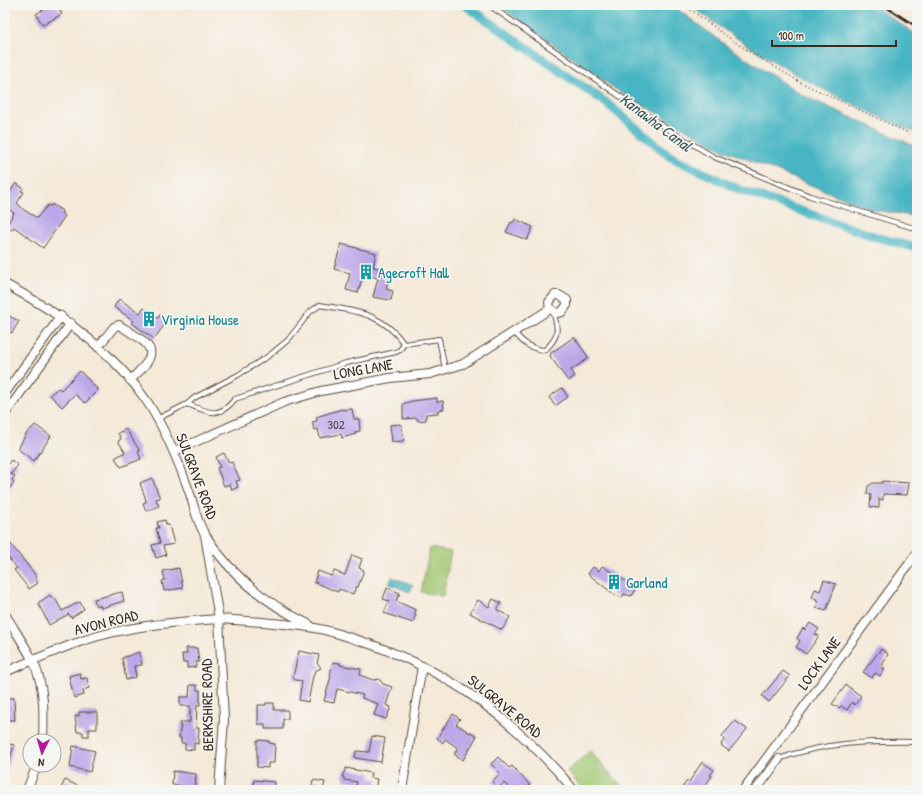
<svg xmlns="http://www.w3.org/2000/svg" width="922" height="795" viewBox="0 0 922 795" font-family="'Patrick Hand',sans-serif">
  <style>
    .green { fill: #a0c670; stroke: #6e7847 }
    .water { fill: #47b5c3; stroke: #417070 }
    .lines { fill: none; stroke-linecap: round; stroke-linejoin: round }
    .canal { stroke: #47b5c3; stroke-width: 9 }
    .building { fill: #baa6e8 }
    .lane-casing { stroke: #57473a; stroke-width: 6 }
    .street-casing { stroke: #57473a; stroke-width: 10 }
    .path { stroke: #57473a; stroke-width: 1.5; stroke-dasharray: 1 3; stroke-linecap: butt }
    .lane { stroke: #fff; stroke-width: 4 }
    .street { stroke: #fff; stroke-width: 8 }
    .rail { stroke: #3b2a1e; stroke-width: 2.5 }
    .labels { text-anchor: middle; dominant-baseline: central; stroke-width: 3.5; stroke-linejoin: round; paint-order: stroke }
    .number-label { font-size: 13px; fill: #5b4950 }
    .culture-label { font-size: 15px; fill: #0d838f; stroke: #f6f6f2; text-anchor: start }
    .street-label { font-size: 15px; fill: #3b2a1e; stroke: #f6f6f2 }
    .water-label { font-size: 16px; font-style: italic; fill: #3f5b58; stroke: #f6f6f2 }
  </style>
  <rect width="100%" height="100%" fill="#f6f6f2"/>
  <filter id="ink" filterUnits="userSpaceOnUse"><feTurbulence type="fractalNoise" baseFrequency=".025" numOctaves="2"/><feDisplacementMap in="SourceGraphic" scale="8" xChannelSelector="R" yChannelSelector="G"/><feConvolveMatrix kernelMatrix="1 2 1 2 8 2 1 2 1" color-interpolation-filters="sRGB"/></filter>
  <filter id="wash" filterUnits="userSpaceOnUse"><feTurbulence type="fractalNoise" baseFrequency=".012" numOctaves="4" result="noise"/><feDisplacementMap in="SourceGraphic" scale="16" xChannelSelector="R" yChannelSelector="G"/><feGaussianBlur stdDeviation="0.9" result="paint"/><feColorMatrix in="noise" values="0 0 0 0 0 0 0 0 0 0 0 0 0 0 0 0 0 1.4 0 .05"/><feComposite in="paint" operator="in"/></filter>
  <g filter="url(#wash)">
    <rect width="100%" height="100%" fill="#f5e9d8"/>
    <g class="green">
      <polygon points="430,548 451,552 443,596 421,592"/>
      <polygon points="590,751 625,790 583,790 567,771"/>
    </g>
    <g class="water">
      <polygon points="498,5 672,5 724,44 802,95 917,147 917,217 870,209 722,149 621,93"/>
      <path d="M690 5H872L917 35V133C836 99 760 58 690 5Z"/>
      <polygon points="392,577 413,585 410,592 389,584"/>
    </g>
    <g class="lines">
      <polyline class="canal" points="465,5 605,102 671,157 740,190 876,237 917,248"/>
    </g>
    <g id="blocks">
      <g class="building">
        <polygon points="40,5 57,5 62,14 43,25 36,14 43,10"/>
        <polygon points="16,183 23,188 21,191 24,192 17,203 24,210 37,218 48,205 51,206 52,204 62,211 61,213 65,216 43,248 14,227 12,230 6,226 14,213 5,207 5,193 8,195"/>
        <polygon points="515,219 533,227 527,240 506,232 511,222 513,223"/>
        <polygon points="341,244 376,253 373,267 379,268 378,271 382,272 382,275 389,277 386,289 393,291 391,300 373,297 378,278 363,274 358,293 346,290 350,273 334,269"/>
        <polygon points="119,299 140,313 143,308 158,318 160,315 168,320 154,339 132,323 134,321 114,307"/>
        <polygon points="5,314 19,321 12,333 5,329"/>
        <polygon points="574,337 589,358 571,370 575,376 568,381 550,356 551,353"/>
        <polygon points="80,371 98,390 85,403 75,394 62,407 50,395 58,388 61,390"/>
        <polygon points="562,388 568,397 555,406 549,397"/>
        <polygon points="437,398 437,402 443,401 444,409 438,410 438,413 426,414 426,420 418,421 417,418 403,419 403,404 412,401"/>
        <polygon points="342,409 342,410 352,409 354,419 359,419 360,431 355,432 356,434 342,438 341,434 320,438 318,429 314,430 312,422 317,421 316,417"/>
        <polygon points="401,424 404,439 403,441 392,442 390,425"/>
        <polygon points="35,425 51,436 34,461 18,449 26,434"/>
        <polygon points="126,429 140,451 138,452 141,459 121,467 115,458 125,452 118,441 121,439 118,433"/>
        <polygon points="224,453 229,463 232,462 240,480 236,481 238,487 232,490 230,484 224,486 217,468 220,467 216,457"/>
        <polygon points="11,460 18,465 11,474 15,476 12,480 14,482 10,488 8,486 5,490 5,468"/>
        <polygon points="152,478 160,498 156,499 159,506 146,511 143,503 146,502 145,497 140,483"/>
        <polygon points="882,481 909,483 907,495 883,494 883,500 879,499 879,508 870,507 871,495 867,494 868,486 873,483 882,483"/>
        <polygon points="165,520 166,525 169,525 174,544 163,546 166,555 156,558 152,545 160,543 156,528 159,528 157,522"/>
        <polygon points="5,537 37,577 35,579 38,583 29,589 14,570 17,568 5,554"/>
        <polygon points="352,555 362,559 359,568 364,570 358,587 356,587 353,594 339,589 338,592 314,582 318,571 331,576 334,571 345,575"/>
        <polygon points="602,566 636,588 631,596 624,594 621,598 617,595 616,596 588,574 593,567 599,571"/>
        <polygon points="179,568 183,588 164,591 162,581 165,580 163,571"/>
        <polygon points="824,580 836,584 826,611 816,608 818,602 816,601 817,599 812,598 815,589 820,591"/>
        <polygon points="387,588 400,593 396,601 416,610 414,614 416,614 413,623 384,613 389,601 383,599"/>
        <polygon points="122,592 124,601 101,608 100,605 96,606 94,599"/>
        <polygon points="50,595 53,599 55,598 62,611 80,602 84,609 71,618 69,614 49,625 38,603"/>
        <polygon points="493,599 501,603 497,610 510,617 502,630 470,613 478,600 489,607"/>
        <polygon points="810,623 819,629 815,634 819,636 806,654 796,647 800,641 797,638 803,628 805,630"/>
        <polygon points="186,648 197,648 199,662 196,662 196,667 187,668 187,662 183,663 182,654 187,654"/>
        <polygon points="881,649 888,654 881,668 885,668 880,676 875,673 872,678 863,672"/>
        <polygon points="299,651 319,655 317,663 321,668 315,671 313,676 308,702 299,700 302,681 295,680 293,677"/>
        <polygon points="139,652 142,665 134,666 136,677 126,680 122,658"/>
        <polygon points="333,662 340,663 340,665 361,669 360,675 373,680 379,679 383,684 392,687 386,705 391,707 386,719 374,715 378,704 362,698 363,695 337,689 334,703 324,701 331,676 330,675"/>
        <polygon points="783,671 790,676 769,702 762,696"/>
        <polygon points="80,673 81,679 87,678 89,688 83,690 84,695 74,698 69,676"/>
        <polygon points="190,685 197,685 197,690 200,690 200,705 197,705 196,728 199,728 198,744 194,743 194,750 185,749 185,743 181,743 181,738 179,738 181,722 190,722 190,706 180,706 180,697 189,697"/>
        <polygon points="846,685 861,696 855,705 852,702 847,710 841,706 839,708 832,704"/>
        <polygon points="7,698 14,698 15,720 7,720 7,716 5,716"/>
        <polygon points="266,703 274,703 274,710 287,710 288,712 288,719 283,719 283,729 265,729 265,724 258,724 258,705 266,705"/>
        <polygon points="79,712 97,712 97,729 89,729 89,736 83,736 83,732 77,732 75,716 79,716"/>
        <polygon points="453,714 460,719 456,724 470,733 471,732 477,736 463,760 454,754 458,748 445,739 443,743 437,738"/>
        <polygon points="735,721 747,729 729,751 722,746 721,744 725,739 722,736"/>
        <polygon points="372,736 385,738 381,762 355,758 356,751 369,752"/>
        <polygon points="257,740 269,741 269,743 275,744 274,763 268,763 268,768 257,767"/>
        <polygon points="5,743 14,745 7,769 5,769"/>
        <polygon points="73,746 95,751 90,772 70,767"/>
        <polygon points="498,757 509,768 512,766 530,785 525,790 511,790 504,783 498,788 492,782 500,773 491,764"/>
        <polygon points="702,762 714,770 710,775 712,776 702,790 680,790 687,781 689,782"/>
        <polygon points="346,768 371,773 370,778 377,779 375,790 355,790 357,782 344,780 344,777 342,777"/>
        <polygon points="173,771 196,774 195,788 193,790 184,790 185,786 172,785"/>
        <polygon points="65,780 87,790 60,790"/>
        <polygon points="254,780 275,782 274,790 253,790"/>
        <polygon points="313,780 325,782 323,790 311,790"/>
      </g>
    </g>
  </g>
  <g filter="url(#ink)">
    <use href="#blocks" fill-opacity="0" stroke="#57473a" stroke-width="1"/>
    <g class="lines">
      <defs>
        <g id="lane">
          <polyline points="489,5 664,127 714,157 810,196 917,229"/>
          <path d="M514 332C523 343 530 349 545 350 559 337 559 329 553 312"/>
          <path d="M187 404C209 412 218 420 235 399L346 363 396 352 400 350 404 344"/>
          <path d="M157 419 187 404 194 398 238 375 270 355 288 340 310 312 320 305C355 311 383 313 404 344L439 339 445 369"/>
          <path d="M779 759C823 742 871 741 917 742"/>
        </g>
        <g id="street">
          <path d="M5 284C60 313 113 350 148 403 166 431 178 460 189 491 194 505 197 524 206 536 231 576 269 605 310 625"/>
          <path d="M98 347 114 327 119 325C152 346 164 350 130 380"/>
          <polyline points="5,393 61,316"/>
          <polyline points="5,414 71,323"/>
          <polyline points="175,451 284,402 321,391 390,378 430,374 463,364 550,309 557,313 562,312 567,305 567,300 559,295 555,295 549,302 550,309"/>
          <path d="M205 535 219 619C251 621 283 623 315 628 333 631 350 638 367 643 454 673 515 721 574 790"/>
          <path d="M5 614C14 629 24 644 32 659 45 684 44 714 43 741"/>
          <path d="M5 672C31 661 56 650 82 641 126 626 173 622 219 619L224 719 219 790"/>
          <polyline points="27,790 37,765"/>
          <polyline points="402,790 422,666"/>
          <polyline points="743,790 917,553"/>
          <polyline points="756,790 779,759"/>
        </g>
      </defs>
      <use href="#lane" class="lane-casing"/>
      <use href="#street" class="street-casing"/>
      <polyline class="path" points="684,5 739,45 800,82 917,137"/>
      <use href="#lane" class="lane"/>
      <use href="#street" class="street"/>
      <polyline class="rail" points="883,5 917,27"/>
    </g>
  </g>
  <defs>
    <symbol id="building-bare" viewBox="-9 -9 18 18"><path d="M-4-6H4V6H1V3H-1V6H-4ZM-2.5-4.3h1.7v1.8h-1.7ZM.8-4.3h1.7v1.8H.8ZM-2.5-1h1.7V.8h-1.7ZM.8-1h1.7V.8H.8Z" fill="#0f9aa8" stroke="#f6f6f2" stroke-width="2.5" paint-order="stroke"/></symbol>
  </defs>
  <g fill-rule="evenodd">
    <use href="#building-bare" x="355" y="261" width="22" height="22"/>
    <use href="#building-bare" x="138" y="308" width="22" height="22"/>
    <use href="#building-bare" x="603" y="571" width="22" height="22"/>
  </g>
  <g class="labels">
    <g class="number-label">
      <text x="336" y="424">302</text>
    </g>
    <g class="culture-label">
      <text x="378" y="272">Agecroft Hall</text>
      <text x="161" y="319">Virginia House</text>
      <text x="626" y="582">Garland</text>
    </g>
    <g class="street-label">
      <text transform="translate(363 369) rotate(-10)">LONG LANE</text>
      <text transform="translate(197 476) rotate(69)">SULGRAVE ROAD</text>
      <text transform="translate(106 622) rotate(-14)">AVON ROAD</text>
      <text transform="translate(819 663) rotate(-54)">LOCK LANE</text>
      <text transform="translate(207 705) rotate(-91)">BERKSHIRE ROAD</text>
      <text transform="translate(505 706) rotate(39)">SULGRAVE ROAD</text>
    </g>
    <g class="water-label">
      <text transform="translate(656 122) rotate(37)">Kanawha Canal</text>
    </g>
  </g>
  <rect width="922" height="795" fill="none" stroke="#f6f6f2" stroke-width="20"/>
  <g transform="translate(42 753) rotate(185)"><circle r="19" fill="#f6f6f2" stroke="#aba49d"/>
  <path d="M0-3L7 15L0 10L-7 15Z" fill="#b5179e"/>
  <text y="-6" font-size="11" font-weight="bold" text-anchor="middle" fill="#3b2a1e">N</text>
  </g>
  <path d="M772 40v6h124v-6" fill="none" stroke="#3b2a1e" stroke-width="2"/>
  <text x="778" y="40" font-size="12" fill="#3b2a1e" stroke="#f6f6f2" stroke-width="3" paint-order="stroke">100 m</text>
</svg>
